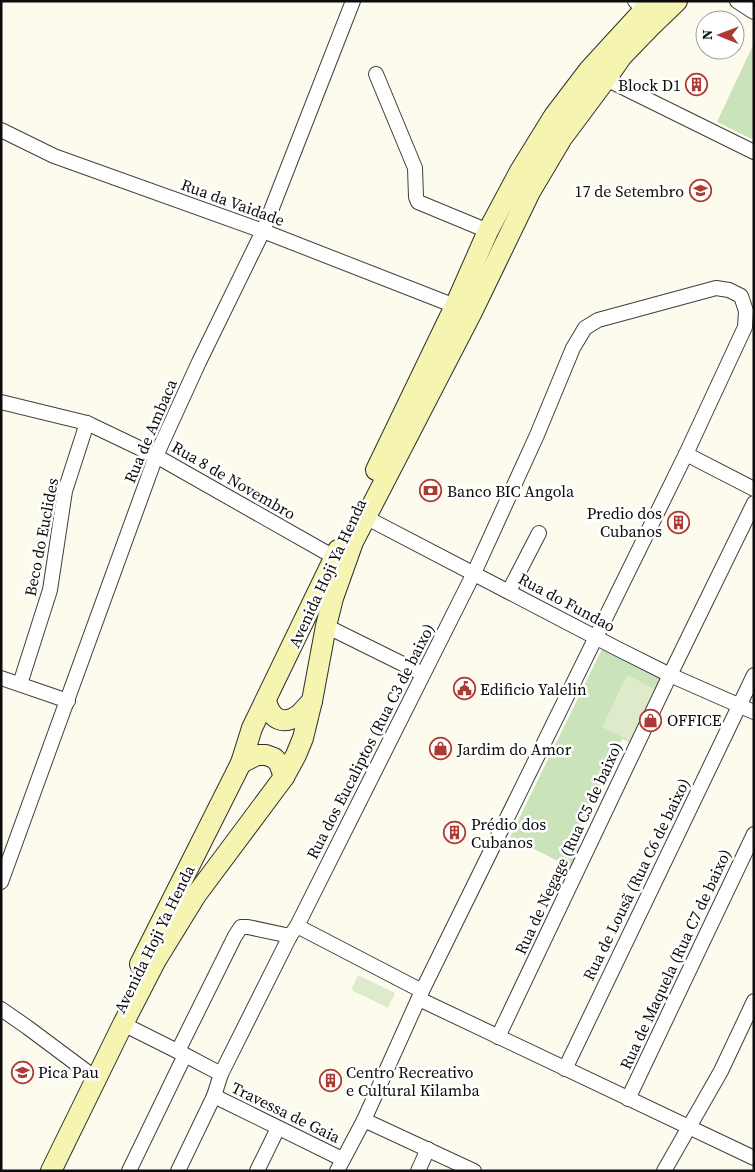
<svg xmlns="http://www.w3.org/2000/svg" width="755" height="1172" viewBox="0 0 755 1172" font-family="'Source Serif 4',serif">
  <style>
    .green { fill: #cbe3bb }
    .pitch { fill: #ddebcb }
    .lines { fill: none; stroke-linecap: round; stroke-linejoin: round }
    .street-casing { stroke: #3f3f3f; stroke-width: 16 }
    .secondary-casing { stroke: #2e2e2e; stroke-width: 22 }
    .street { stroke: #fff; stroke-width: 14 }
    .secondary { stroke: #f5f4b0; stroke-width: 20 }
    .labels { text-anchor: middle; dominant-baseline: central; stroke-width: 5; stroke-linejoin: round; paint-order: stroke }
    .poi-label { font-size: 16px; fill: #0c0c0c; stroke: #fff; text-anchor: start }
    .street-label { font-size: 16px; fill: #0c0c0c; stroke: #fff }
  </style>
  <rect width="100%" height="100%" fill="#fdfbed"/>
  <g class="green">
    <polygon points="754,43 754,140 717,122"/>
    <polygon points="603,647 665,678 634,744 622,739 576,836 580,851 572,868 510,837"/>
  </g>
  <g class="pitch">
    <polygon points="627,675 657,690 632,742 602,727"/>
    <polygon points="358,975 395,993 388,1008 351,990"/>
  </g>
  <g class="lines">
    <defs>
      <g id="street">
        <polyline points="635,1 644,10"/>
        <polyline points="737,1 754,12"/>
        <polyline points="376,74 415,168 416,197 418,202 488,231"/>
        <polyline points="606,79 754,152"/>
        <polyline points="1,130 54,156 263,231 455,306"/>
        <polyline points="1,402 87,423 156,456 334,557"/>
        <polyline points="686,454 754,489"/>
        <polyline points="367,518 618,649 670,675 754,712"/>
        <polyline points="509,591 539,533"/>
        <polyline points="326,626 423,674"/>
        <polyline points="1,678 68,701"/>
        <polyline points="20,684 50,590 65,491 87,423"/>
        <polyline points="1,882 156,456 199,362 263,231 353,1"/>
        <polyline points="297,926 422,991"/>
        <polyline points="419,999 754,1158"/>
        <polyline points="1,1009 27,1027 90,1074"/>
        <polyline points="123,1024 185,1055 221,1074"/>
        <polyline points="498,1037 670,675 754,503"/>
        <polyline points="178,1051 235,936 241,927 248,927 290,936"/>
        <polyline points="565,1069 754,675"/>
        <polyline points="214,1096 342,1159"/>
        <polyline points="628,1099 754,834"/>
        <polyline points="364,1120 474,1171"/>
        <polyline points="129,1171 185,1055"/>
        <polyline points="178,1171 214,1096 221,1074 290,936 297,926 474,573 537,435 573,348 585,328 598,320 716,288 729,290 741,296 746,311 745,327 686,454 422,991 364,1120 337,1171"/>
        <polyline points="257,1171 278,1128"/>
        <polyline points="418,1171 428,1149"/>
        <polyline points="664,1171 721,1071 754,1001"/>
      </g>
      <g id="secondary">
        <polyline points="376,470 455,306 488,231 520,171 554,116 589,70 644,10 653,1"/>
        <path d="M266 701C271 720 284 726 300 714 304 710 308 705 312 701"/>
        <polyline points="241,763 257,755 266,755 274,758 279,763 284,777"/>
        <polyline points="140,964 241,763 252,728 338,550"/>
        <polyline points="51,1171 123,1024 156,960 196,895 284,777 296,755 303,738 312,701 326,626 333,598 353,542 472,312 530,192 562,138 606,79 622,56 650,27 677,1"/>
      </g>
    </defs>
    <use href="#street" class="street-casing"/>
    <use href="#secondary" class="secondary-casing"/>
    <use href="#street" class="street"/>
    <use href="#secondary" class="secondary"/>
  </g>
  <defs>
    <symbol id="building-ring" viewBox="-11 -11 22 22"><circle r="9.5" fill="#fff" stroke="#aa3c35" stroke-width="1.5"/><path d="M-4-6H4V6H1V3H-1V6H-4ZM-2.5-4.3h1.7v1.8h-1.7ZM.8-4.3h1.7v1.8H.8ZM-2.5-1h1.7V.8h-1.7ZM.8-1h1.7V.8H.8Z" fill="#aa3c35"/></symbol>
    <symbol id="university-ring" viewBox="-11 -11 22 22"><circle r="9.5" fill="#fff" stroke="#aa3c35" stroke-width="1.5"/><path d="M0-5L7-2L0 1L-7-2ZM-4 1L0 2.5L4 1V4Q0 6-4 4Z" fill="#aa3c35"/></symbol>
    <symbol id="bank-ring" viewBox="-11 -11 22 22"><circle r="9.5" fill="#fff" stroke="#aa3c35" stroke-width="1.5"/><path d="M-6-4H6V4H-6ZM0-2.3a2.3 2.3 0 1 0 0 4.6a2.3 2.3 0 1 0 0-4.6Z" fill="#aa3c35"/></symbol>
    <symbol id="civic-ring" viewBox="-11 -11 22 22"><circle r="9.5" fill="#fff" stroke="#aa3c35" stroke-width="1.5"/><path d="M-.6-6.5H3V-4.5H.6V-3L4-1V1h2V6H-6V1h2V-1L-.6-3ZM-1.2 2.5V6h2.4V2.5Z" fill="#aa3c35"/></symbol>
    <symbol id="shop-ring" viewBox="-11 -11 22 22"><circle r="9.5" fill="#fff" stroke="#aa3c35" stroke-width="1.5"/><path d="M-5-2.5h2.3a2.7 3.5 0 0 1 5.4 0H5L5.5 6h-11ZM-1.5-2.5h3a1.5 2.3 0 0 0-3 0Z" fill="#aa3c35"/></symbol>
    <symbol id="school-ring" viewBox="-11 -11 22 22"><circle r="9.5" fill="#fff" stroke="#aa3c35" stroke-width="1.5"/><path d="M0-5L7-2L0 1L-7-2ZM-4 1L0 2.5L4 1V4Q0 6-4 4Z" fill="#aa3c35"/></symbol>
  </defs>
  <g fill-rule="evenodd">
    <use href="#building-ring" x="684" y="72" width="25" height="25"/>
    <use href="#university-ring" x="688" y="178" width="25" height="25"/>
    <use href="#bank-ring" x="418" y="478" width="25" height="25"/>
    <use href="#building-ring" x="666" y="510" width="25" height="25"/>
    <use href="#civic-ring" x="452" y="676" width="25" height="25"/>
    <use href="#shop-ring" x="638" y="708" width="25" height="25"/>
    <use href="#shop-ring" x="428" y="736" width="25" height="25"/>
    <use href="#building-ring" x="442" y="820" width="25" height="25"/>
    <use href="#school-ring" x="10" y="1060" width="25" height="25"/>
    <use href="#building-ring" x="318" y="1068" width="25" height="25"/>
  </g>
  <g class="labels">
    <g class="poi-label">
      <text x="681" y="85" text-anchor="end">Block D1</text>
      <text x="684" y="191" text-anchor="end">17 de Setembro</text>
      <text x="447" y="491">Banco BIC Angola</text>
      <text x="662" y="513" text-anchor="end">Predio dos<tspan x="662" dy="18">Cubanos</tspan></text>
      <text x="480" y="689">Edificio Yalelin</text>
      <text x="667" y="720">OFFICE</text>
      <text x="457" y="749">Jardim do Amor</text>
      <text x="471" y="824">Prédio dos<tspan x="471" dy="18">Cubanos</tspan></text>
      <text x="38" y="1072">Pica Pau</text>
      <text x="346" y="1072">Centro Recreativo<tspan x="346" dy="18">e Cultural Kilamba</tspan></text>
    </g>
    <g class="street-label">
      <text transform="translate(233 202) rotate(20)">Rua da Vaidade</text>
      <text transform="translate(150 431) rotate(-67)">Rua de Ambaca</text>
      <text transform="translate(234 480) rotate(30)">Rua 8 de Novembro</text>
      <text transform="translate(41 537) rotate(-79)">Beco do Euclides</text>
      <text transform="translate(327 573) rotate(-65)">Avenida Hoji Ya Henda</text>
      <text transform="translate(567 602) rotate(28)">Rua do Fundao</text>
      <text transform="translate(370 741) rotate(-63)">Rua dos Eucaliptos (Rua C3 de baixo)</text>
      <text transform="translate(568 848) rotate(-65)">Rua de Negage (Rua C5 de baixo)</text>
      <text transform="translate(636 879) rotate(-64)">Rua de Lousã (Rua C6 de baixo)</text>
      <text transform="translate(154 939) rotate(-64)">Avenida Hoji Ya Henda</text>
      <text transform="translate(675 959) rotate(-65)">Rua de Maquela (Rua C7 de baixo)</text>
      <text transform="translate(286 1112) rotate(26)">Travessa de Gaia</text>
    </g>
  </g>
  <rect width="755" height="1172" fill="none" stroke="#0c0c0c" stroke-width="5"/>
  <g transform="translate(720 35) rotate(271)"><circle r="24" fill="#ffffff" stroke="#9e9e9e"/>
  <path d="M0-4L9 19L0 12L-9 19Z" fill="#aa3c35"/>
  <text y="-8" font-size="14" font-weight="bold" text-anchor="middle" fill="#0c0c0c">N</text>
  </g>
</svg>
